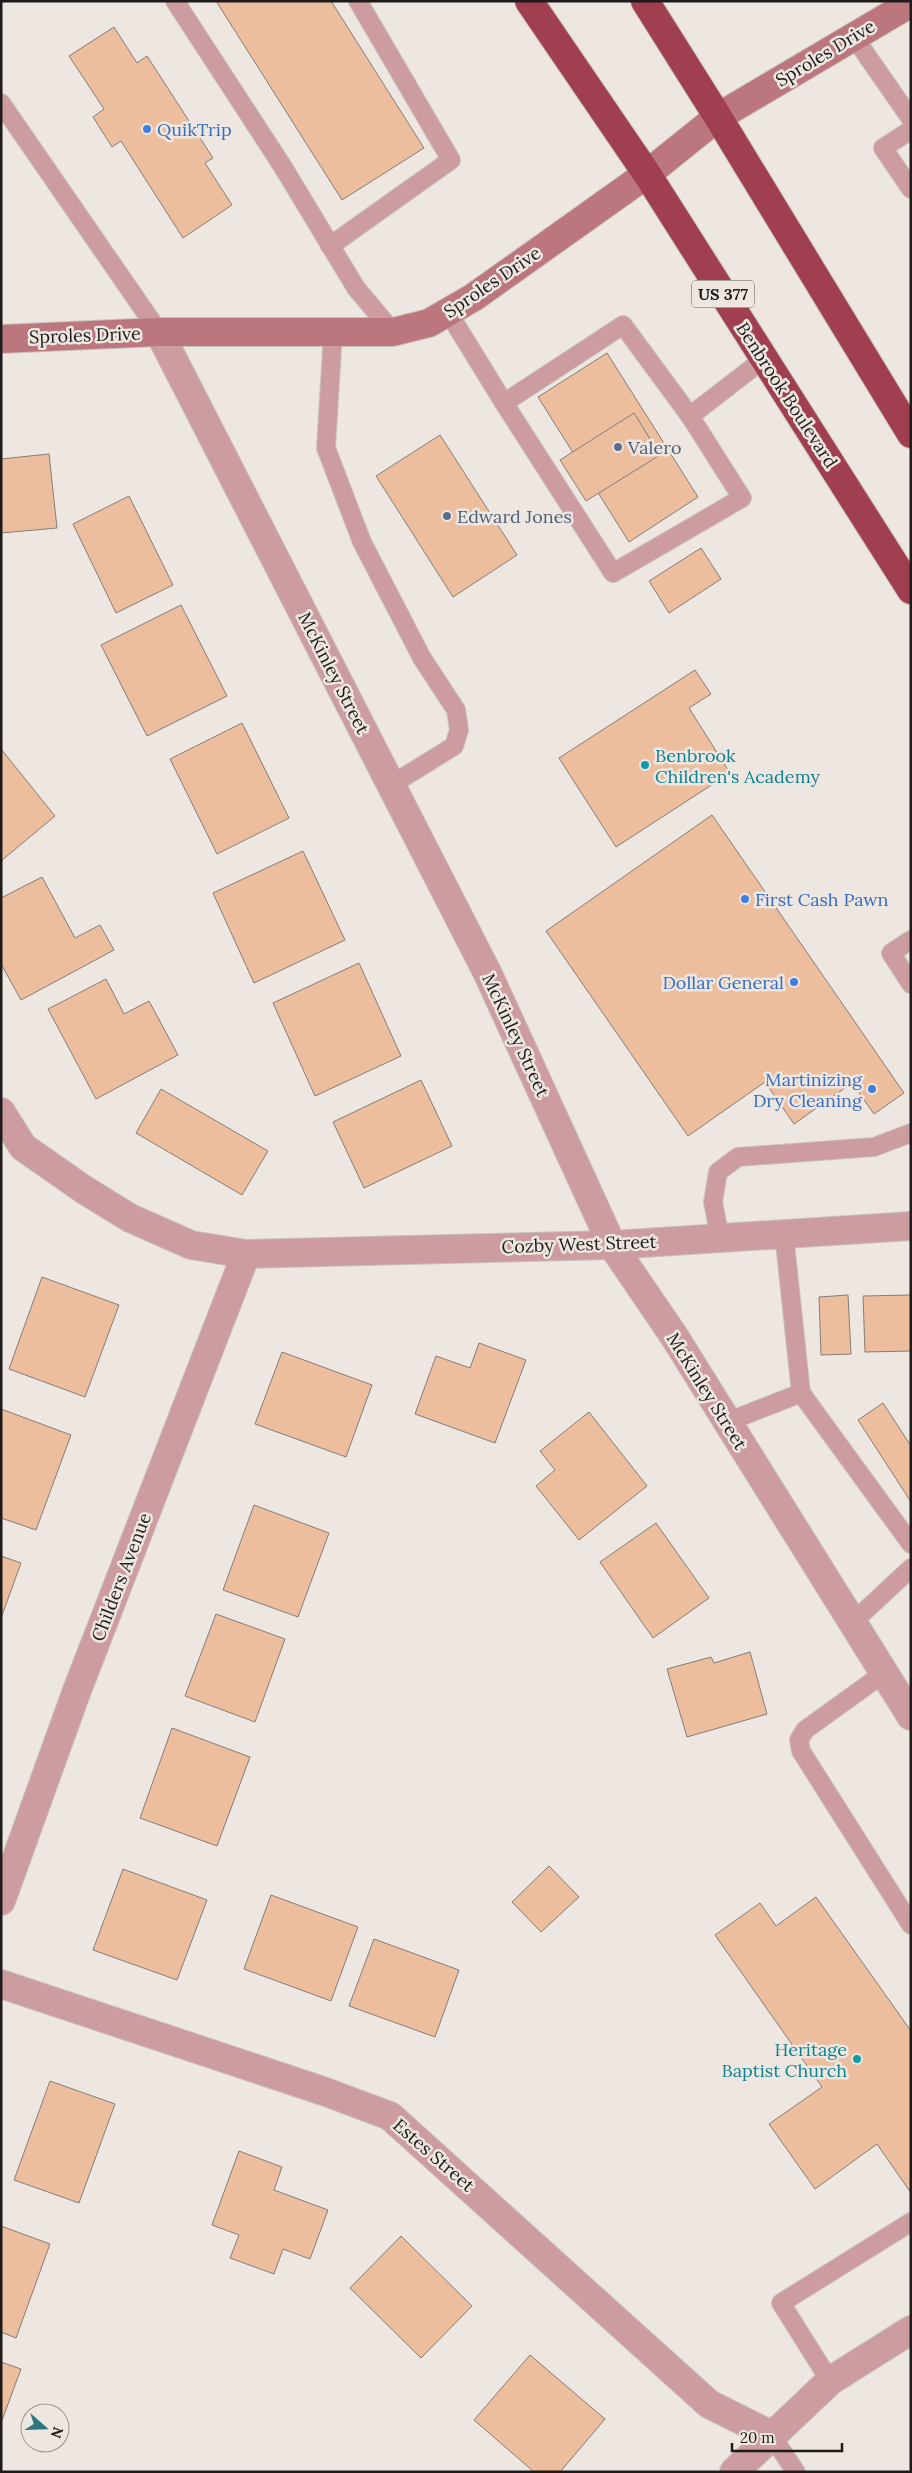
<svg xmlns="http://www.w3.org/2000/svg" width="912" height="2473" viewBox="0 0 912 2473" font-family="Lora,serif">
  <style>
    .building { fill: #edbe9d; stroke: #837d78 }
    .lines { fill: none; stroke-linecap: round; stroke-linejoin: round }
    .lane-casing { stroke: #c9c2bd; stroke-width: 20 }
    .street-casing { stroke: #c9c2bd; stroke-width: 30 }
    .secondary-casing { stroke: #c9c2bd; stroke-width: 30 }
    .highway-casing { stroke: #c9c2bd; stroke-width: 30 }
    .lane { stroke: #cd9ca0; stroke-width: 18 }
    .street { stroke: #cd9ca0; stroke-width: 28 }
    .secondary { stroke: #bc767e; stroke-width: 28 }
    .highway { stroke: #a03f50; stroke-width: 28 }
    .shop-dot { fill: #3f7fe0; stroke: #eee7e1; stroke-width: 2 }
    .service-dot { fill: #5c6f8a; stroke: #eee7e1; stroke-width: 2 }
    .culture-dot { fill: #0f9aa8; stroke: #eee7e1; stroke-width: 2 }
    .labels { text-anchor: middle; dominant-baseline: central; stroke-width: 5; stroke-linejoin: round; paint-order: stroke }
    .shield { fill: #eee7e1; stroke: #5c5856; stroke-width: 1 }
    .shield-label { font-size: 16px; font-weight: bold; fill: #1e1b1a }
    .street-label { font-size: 18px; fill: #1e1b1a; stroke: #eee7e1 }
    .shop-label { font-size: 18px; fill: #366cbe; stroke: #eee7e1; text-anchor: start }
    .service-label { font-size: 18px; fill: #4e5e75; stroke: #eee7e1; text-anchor: start }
    .culture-label { font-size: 18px; fill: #0d838f; stroke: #eee7e1; text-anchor: start }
  </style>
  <rect width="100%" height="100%" fill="#eee7e1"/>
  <g class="building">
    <polygon points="216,1 331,1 424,148 342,200"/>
    <polygon points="114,27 137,63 147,56 213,158 205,163 232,205 183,238 121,141 112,147 93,117 104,109 69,56"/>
    <polygon points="607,353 698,497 629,542 538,397"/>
    <polygon points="634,413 660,455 586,501 560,460"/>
    <polygon points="440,435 517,555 453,597 376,476"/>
    <polygon points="49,454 57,528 1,533 1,459"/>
    <polygon points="129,496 173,585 116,613 73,524"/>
    <polygon points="701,548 721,579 669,613 649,581"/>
    <polygon points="181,605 227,696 147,736 101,645"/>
    <polygon points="695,670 711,694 689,708 730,773 616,847 559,758"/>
    <polygon points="242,723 289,818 217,854 170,759"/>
    <polygon points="1,749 55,816 1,861"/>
    <polygon points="712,815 904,1093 874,1114 852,1083 794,1124 765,1082 688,1136 546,931"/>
    <polygon points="303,851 345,940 254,983 213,893"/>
    <polygon points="42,877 75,938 100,925 114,950 21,1000 1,964 1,898"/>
    <polygon points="359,963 401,1056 315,1096 273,1003"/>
    <polygon points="106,979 124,1014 149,1001 178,1055 96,1099 48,1009"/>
    <polygon points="421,1080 452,1146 364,1188 333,1122"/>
    <polygon points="161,1089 268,1151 242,1195 136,1133"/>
    <polygon points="42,1277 119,1305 85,1397 9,1369"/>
    <polygon points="848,1295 851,1354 821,1355 819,1297"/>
    <polygon points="911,1295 911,1351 865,1352 863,1296"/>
    <polygon points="479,1343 526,1360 495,1443 415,1414 436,1356 470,1368"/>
    <polygon points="282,1352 372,1385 346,1457 255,1424"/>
    <polygon points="883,1403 911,1446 911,1502 858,1420"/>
    <polygon points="1,1409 71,1435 36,1530 1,1518"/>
    <polygon points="589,1412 647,1486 579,1540 536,1486 555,1470 540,1451"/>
    <polygon points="254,1505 329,1533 298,1617 223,1590"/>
    <polygon points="656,1523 709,1598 653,1638 600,1562"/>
    <polygon points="1,1556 21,1563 1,1618"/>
    <polygon points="216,1614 285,1639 255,1722 185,1696"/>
    <polygon points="750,1652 767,1714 687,1737 667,1669 711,1657 714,1663"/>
    <polygon points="172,1728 250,1757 217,1846 140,1818"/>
    <polygon points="549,1866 579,1897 541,1932 512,1902"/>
    <polygon points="123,1869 207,1900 177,1980 93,1950"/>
    <polygon points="271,1895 358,1927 331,2001 244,1969"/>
    <polygon points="816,1897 911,2031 911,2193 877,2144 815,2189 769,2124 822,2087 715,1935 760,1903 776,1926"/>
    <polygon points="374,1939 459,1970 435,2037 349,2006"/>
    <polygon points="50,2081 115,2104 79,2203 14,2180"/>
    <polygon points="239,2151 282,2167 274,2190 328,2210 310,2259 283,2249 274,2274 230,2258 239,2235 212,2225"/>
    <polygon points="1,2226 50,2244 16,2338 1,2332"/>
    <polygon points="401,2236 472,2306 421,2358 350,2288"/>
    <polygon points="530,2355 605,2419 560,2472 534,2472 474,2420"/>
    <polygon points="1,2362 21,2369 1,2423"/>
  </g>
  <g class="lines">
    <defs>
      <g id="lane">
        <polyline points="175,1 283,167 356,288 393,332"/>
        <polyline points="854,37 911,119"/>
        <polyline points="1,103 159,332"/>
        <polyline points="911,130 883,148 911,189"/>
        <polyline points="330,246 451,160 358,1"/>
        <polyline points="448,312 504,403 623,325 690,416 764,359"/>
        <polyline points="333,332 326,448 362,542 422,658 456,710 459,730 454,746 391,785"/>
        <polyline points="504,403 613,573 742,498 690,416"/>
        <polyline points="911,940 891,953 911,984"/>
        <polyline points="784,1234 801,1393 911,1544"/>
        <polyline points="720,1238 713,1202 718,1172 738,1157 874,1147 911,1133"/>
        <polyline points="727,1422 801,1393"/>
        <polyline points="853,1622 911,1568"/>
        <polyline points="884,1673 805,1730 799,1740 801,1751 911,1925"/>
        <polyline points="830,2381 781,2303 911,2222"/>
        <polyline points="771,2435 796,2472"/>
      </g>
      <g id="street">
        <polyline points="159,332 488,974 612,1245 674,1336 911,1716"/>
        <polyline points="1,1112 23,1147 83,1189 130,1218 191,1245 246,1254 612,1245 911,1226"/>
        <polyline points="1,1901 76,1693 246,1254"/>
        <polyline points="1,1984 323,2091 390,2116 709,2404 771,2435"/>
        <polyline points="734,2472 830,2381 911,2330"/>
      </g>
      <polyline id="secondary" points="1,339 159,332 393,332 429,323 474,297 647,174 718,117 911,3"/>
      <g id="highway">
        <polyline points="529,1 647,174 911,590"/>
        <polyline points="645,1 718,117 911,434"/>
      </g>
    </defs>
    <use href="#lane" class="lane-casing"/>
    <use href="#street" class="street-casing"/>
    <use href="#secondary" class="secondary-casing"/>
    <use href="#highway" class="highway-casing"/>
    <use href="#lane" class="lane"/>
    <use href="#street" class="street"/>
    <use href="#secondary" class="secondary"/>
    <use href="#highway" class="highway"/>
  </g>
  <g class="shop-dot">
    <circle cx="147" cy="129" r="5"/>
    <circle cx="745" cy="899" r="5"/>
    <circle cx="794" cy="982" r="5"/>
    <circle cx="872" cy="1089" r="5"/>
  </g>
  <g class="service-dot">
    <circle cx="618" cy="447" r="5"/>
    <circle cx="447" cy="516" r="5"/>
  </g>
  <g class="culture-dot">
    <circle cx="645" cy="765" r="5"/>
    <circle cx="857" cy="2059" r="5"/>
  </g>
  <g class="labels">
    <rect class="shield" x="692" y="280.5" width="62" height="27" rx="4"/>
    <g class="shield-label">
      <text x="723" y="294">US 377</text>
    </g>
    <g class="street-label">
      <text transform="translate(825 53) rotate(-31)">Sproles Drive</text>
      <text transform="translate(492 282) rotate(-34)">Sproles Drive</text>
      <text transform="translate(85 335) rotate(-2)">Sproles Drive</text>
      <text transform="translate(787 395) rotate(57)">Benbrook Boulevard</text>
      <text transform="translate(334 673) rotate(63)">McKinley Street</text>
      <text transform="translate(516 1035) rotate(65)">McKinley Street</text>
      <text transform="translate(579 1244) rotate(-2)">Cozby West Street</text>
      <text transform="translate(707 1391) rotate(58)">McKinley Street</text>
      <text transform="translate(121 1577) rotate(-69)">Childers Avenue</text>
      <text transform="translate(434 2155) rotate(41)">Estes Street</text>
    </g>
    <g class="shop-label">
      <text x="157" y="129">QuikTrip</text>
      <text x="755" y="899">First Cash Pawn</text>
      <text x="784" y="982" text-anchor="end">Dollar General</text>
      <text x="862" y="1079" text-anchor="end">Martinizing<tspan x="862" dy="21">Dry Cleaning</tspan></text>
    </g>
    <g class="service-label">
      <text x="628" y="447">Valero</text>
      <text x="457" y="516">Edward Jones</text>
    </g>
    <g class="culture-label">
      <text x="655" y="755">Benbrook<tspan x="655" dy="21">Children's Academy</tspan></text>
      <text x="847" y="2049" text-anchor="end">Heritage<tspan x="847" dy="21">Baptist Church</tspan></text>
    </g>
  </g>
  <rect width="912" height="2473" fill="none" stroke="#1e1b1a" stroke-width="5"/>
  <g transform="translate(45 2428) rotate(110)"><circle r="24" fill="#eee7e1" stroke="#9b9591"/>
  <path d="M0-4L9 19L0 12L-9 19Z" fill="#2e777e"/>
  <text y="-8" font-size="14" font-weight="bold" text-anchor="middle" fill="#1e1b1a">N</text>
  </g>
  <path d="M732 2443v8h110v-8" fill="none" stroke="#1e1b1a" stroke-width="2.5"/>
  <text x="740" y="2443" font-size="15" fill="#1e1b1a" stroke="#eee7e1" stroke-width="4" paint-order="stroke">20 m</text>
</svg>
